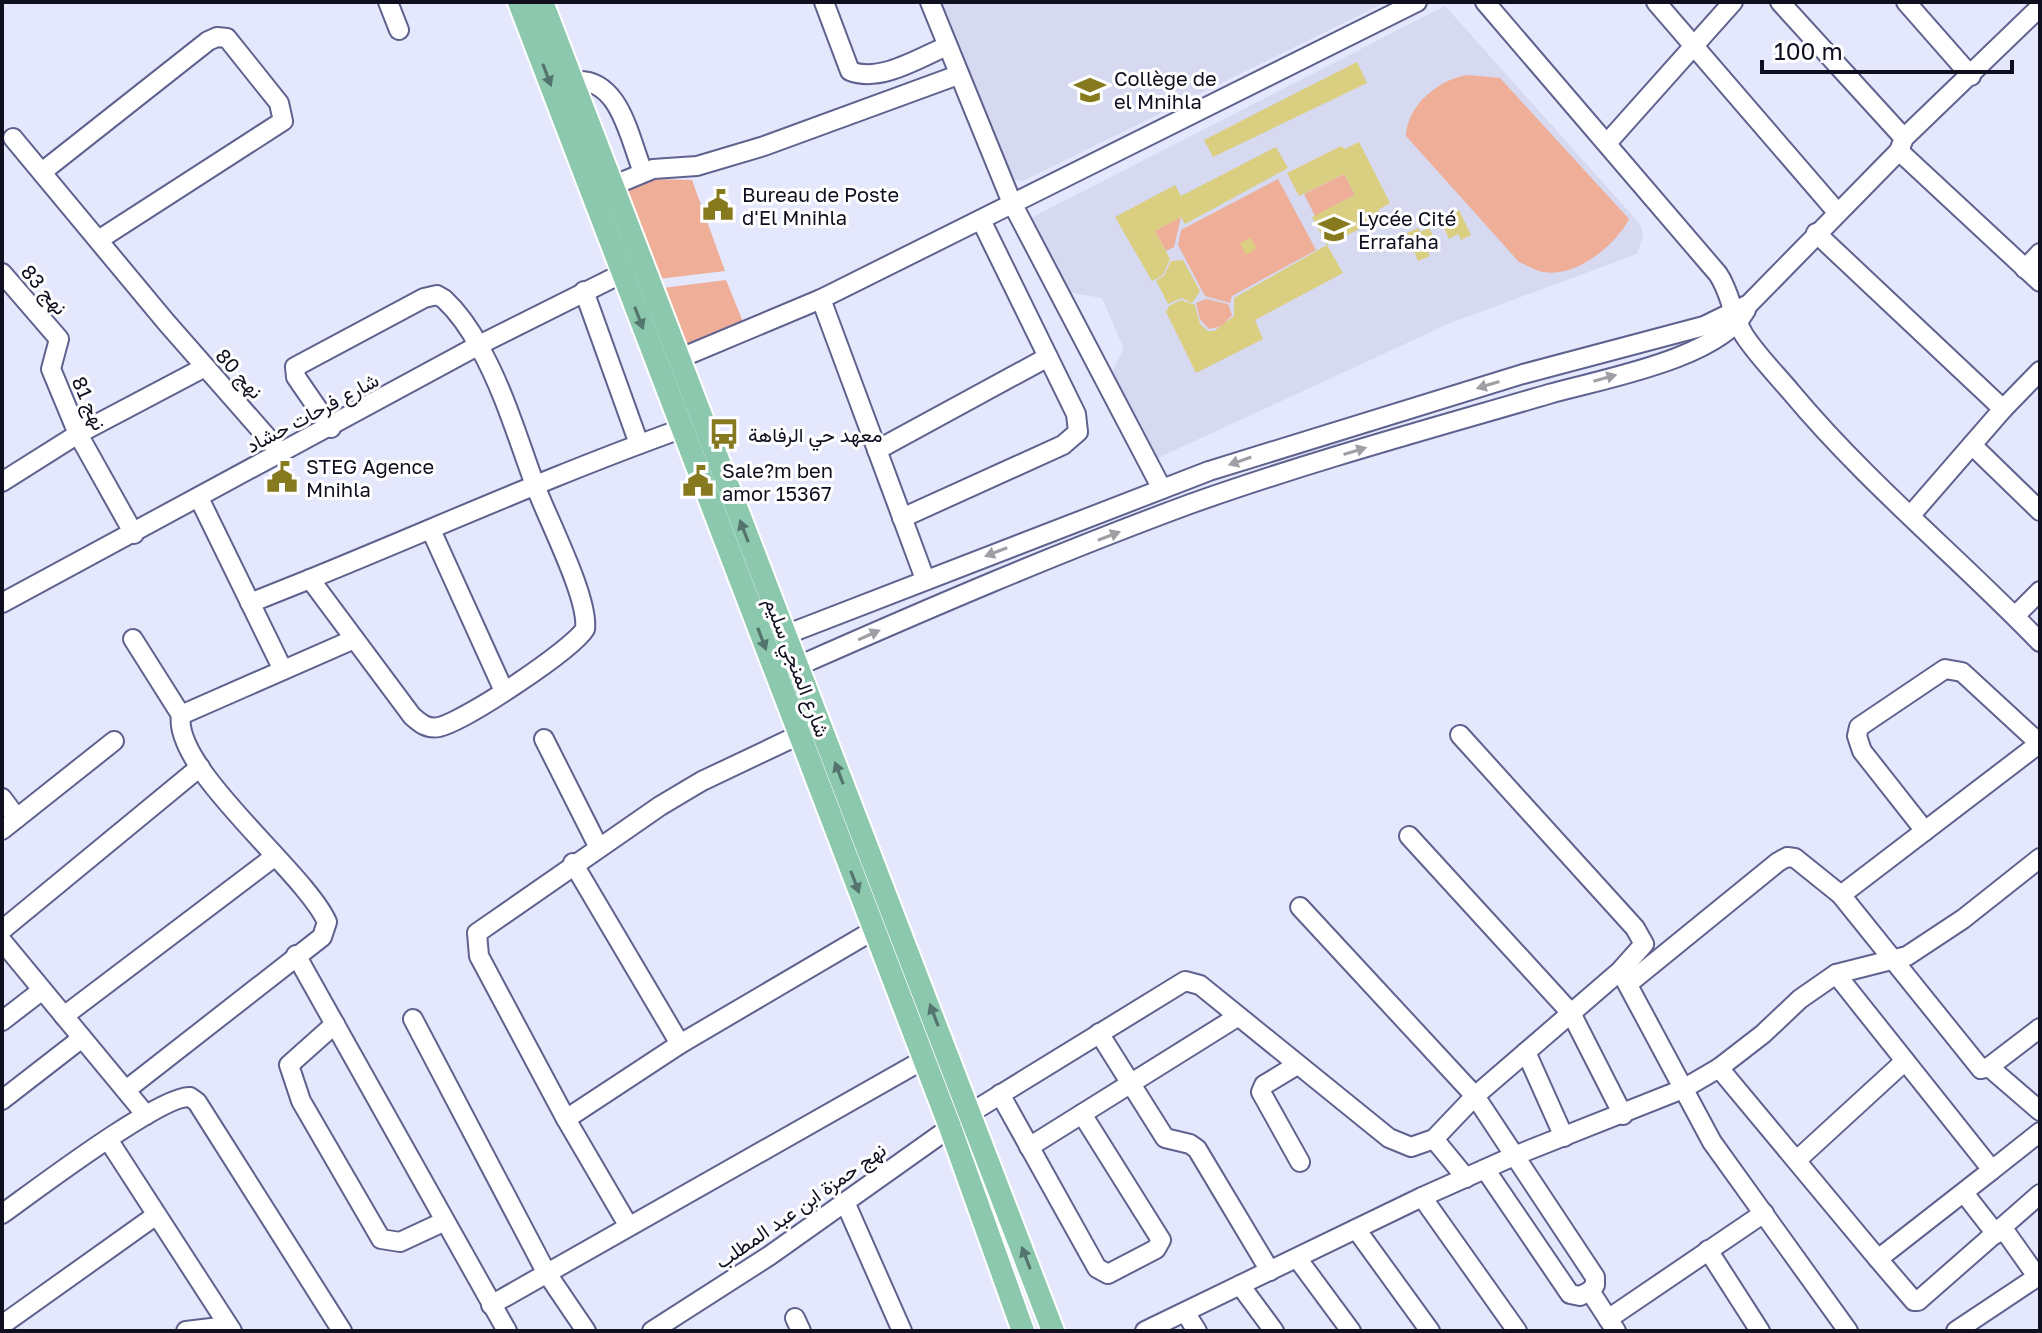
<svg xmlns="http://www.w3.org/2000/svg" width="2042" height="1333" viewBox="0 0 2042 1333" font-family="'Golos Text',Vazirmatn,sans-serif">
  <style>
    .built { fill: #d6d9ef }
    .green { fill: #eeae97 }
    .building { fill: #dace81 }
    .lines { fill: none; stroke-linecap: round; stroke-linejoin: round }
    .minor-casing { stroke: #5f628e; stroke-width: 22 }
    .major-casing { stroke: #fff; stroke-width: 26 }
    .minor { stroke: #fff; stroke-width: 18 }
    .major { stroke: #8cc8ad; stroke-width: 22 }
    .oneway { fill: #54756e }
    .oneway2 { fill: #9f9fa6 }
    .labels { text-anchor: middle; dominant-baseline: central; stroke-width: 6; stroke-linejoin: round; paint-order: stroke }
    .poi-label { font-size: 20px; fill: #0f0f20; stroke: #fff; text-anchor: start }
    .street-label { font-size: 20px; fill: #0f0f20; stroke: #fff }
  </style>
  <rect width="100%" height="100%" fill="#e5e8fc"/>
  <g class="built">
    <polygon points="938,2 1386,2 1023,181 1008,179"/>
    <polygon points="1445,6 1640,224 1643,235 1637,254 1448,324 1149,462 1109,378 1124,349 1102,298 1060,291 1023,222"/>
  </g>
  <g class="green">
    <path d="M1468 75 1500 78 1629 219C1616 245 1575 278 1544 272 1536 271 1527 265 1519 262L1406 136C1407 105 1439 79 1468 75Z"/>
    <polygon points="632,168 655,179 692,180 725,271 658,279 616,174"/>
    <polygon points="1344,174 1355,195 1315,216 1304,194"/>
    <polygon points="1278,179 1316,250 1232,296 1230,303 1205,296 1178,245 1181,230"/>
    <polygon points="1181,217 1174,247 1166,251 1155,231"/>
    <polygon points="726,280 748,334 688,353 662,288"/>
    <polygon points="1206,299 1228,304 1232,315 1222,326 1209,329 1200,319 1196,303"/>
  </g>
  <g class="building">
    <polygon points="1357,62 1367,83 1213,157 1204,140"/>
    <polygon points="1359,142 1390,203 1378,210 1382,218 1327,245 1312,217 1355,195 1344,174 1299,196 1287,173 1341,146 1345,149"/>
    <polygon points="1276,147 1288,168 1185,224 1181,217 1155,231 1170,259 1163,275 1152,281 1115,217 1175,185 1181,196"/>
    <polygon points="1459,210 1471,235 1461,240 1458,234 1449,239 1442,223"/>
    <polygon points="1418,228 1420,232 1429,228 1436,241 1425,246 1430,256 1418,261 1407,233"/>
    <polygon points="1250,238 1257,248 1246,255 1240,243"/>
    <polygon points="1327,245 1343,273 1255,320 1263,339 1196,373 1166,312 1169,306 1181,300 1195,305 1200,324 1208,331 1214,331 1234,316 1234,298"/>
    <polygon points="1183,260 1200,291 1192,303 1182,298 1168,304 1156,280 1164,276 1171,261"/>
  </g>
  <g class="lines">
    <defs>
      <g id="minor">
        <polyline points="388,2 399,30"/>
        <path d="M824 2 850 71C880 83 919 58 947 46"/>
        <polyline points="930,2 1012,203 1162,489"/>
        <path d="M1485 2 1718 274C1731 293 1732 316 1744 335 1757 355 1775 373 1791 392 1867 483 1958 557 2040 642"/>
        <polyline points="1656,2 1837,212"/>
        <polyline points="1780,2 1904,138"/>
        <polyline points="1906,2 1971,76"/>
        <path d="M573 81C620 76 629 138 643 172"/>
        <polyline points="13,138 166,322 281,453"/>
        <polyline points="1608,142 1733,2"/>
        <polyline points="1899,151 2040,282"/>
        <polyline points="42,172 208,41 217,37 227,38 279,103 283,121 100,239"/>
        <polyline points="612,186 653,169 697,166 764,146 958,75"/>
        <polyline points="1816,233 2003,409 1911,515"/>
        <polyline points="2025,269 2040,253"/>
        <polyline points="2,273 59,339 51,369 78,434 134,534"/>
        <polyline points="584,291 639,444"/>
        <polyline points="821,299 925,579"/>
        <polyline points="678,359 821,299 1417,2"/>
        <polyline points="2003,409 2040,371"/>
        <path d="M331 428 296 377 295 367 424 298 437 295 444 299C458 312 471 331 480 348 504 391 518 439 535 485 547 518 589 598 585 629 572 650 465 721 439 727 427 729 421 724 412 716L310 579C433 529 555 474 681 429"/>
        <polyline points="1972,445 2040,511"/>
        <polyline points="877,450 1048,357"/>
        <polyline points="2,482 78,434 205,367"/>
        <polyline points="199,498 283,670"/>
        <polyline points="902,518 1063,445 1078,432 1076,414 981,220"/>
        <polyline points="431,530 504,691"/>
        <polyline points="2,603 479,345 635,267"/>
        <polyline points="250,603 310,579"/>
        <polyline points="2015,616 2040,591"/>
        <polyline points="785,635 1209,471 1523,374 1704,326 1749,304 1899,151 1904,138 2040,7"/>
        <path d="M798 666C927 609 1057 553 1190 504 1308 462 1429 429 1549 394 1602 379 1718 359 1746 310"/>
        <polyline points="181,715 352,640"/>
        <polyline points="544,739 598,846"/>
        <polyline points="2,798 17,818"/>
        <polyline points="2,830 114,741"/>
        <polyline points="1925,831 1862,751 1857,736 1859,727 1945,669 1962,672 2039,743"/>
        <polyline points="1409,836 1571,1013 1623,1115"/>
        <polyline points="573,863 680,1044"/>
        <polyline points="1841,895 2040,743"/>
        <polyline points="1300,907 1475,1096 1595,1277 1595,1285 1590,1291 1616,1331"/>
        <polyline points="2,930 200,767"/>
        <polyline points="2,941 146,1115"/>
        <polyline points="296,955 507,1331"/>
        <polyline points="1623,976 1712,1142 1848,1331"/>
        <polyline points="1628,984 1778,862 1787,857 1795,858 1841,895 1981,1069 1989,1067"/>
        <polyline points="64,1016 274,857"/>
        <polyline points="413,1019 546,1272 586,1331"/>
        <polyline points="2,1021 41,991"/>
        <polyline points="335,1024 289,1065 301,1101 381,1239 400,1242 443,1222"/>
        <polyline points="2040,1028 1989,1067 2040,1111"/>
        <polyline points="1099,1033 1165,1138 1190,1144 1197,1149 1270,1271"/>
        <polyline points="1526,1052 1564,1137"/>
        <polyline points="1297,1065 1264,1085 1261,1092 1300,1162"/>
        <polyline points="1719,1068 1878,1259 1992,1170 1836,974"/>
        <path d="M126 1090 322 937 327 922C305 872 172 769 181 715L133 639"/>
        <polyline points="1000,1094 1097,1268 1108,1274 1156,1249 1161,1240 1082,1114"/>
        <polyline points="2,1100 82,1038"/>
        <polyline points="566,1119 680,1044 874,930"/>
        <polyline points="1434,1139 1466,1178"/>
        <polyline points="109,1141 232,1331"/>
        <polyline points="1029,1147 1237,1017"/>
        <polyline points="1797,1160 1905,1061"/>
        <polyline points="1485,1169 1570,1294 1580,1296 1590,1291"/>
        <polyline points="1992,1170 2040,1132"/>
        <polyline points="1964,1193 1996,1234"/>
        <polyline points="1422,1197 1517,1331"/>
        <polyline points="845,1202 902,1331"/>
        <path d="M2 1214C33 1192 160 1095 190 1097L197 1102 342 1331"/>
        <polyline points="628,1225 566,1119 479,956 477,933 660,806 702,781 799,735"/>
        <polyline points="2002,1227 2036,1275"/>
        <polyline points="1356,1229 1430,1331"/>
        <polyline points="1708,1250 1760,1331"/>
        <polyline points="1297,1258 1351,1331"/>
        <polyline points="1878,1259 1914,1301 1918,1301 2040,1194"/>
        <polyline points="1240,1285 1274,1331"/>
        <polyline points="491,1305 923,1060"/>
        <polyline points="1185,1312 1197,1331"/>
        <polyline points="795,1318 801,1331"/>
        <polyline points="1608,1319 1764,1213"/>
        <polyline points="2,1325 155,1216"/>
        <polyline points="186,1331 228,1326"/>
        <polyline points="652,1331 769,1256 972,1112 1185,981 1200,985 1389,1138 1411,1147 1434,1139 1475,1096 1620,971 1644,944 1635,928 1460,735"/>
        <polyline points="1145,1331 1422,1197 1514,1156 1683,1089 1719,1068 1763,1034 1800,999 1836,974 1907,956 1963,919 2040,858"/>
        <polyline points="1956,1331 2040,1275"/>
      </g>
      <g id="major">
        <polyline points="519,2 950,1127 1023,1331"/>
        <polyline points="542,2 1053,1331"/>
      </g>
    </defs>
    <use href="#minor" class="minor-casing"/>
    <use href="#major" class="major-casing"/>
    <use href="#minor" class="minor"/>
    <use href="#major" class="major"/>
  </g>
  <defs><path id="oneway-solid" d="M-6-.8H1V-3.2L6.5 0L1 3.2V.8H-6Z" transform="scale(2)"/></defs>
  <g class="oneway">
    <use href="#oneway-solid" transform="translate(547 75) rotate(69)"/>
    <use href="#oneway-solid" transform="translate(639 318) rotate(69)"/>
    <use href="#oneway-solid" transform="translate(744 531) rotate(-111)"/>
    <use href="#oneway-solid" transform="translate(762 639) rotate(69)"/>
    <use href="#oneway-solid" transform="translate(839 773) rotate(-111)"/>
    <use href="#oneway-solid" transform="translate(855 882) rotate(69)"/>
    <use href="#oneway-solid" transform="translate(934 1015) rotate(-111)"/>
    <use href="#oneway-solid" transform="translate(1026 1258) rotate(-111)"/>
  </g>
  <g class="oneway2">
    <use href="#oneway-solid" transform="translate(1605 378) rotate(-16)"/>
    <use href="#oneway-solid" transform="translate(1488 385) rotate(163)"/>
    <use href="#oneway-solid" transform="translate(1355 451) rotate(-17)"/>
    <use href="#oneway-solid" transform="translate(1240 461) rotate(161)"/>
    <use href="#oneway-solid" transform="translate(1109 536) rotate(-21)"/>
    <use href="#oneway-solid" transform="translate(996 552) rotate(159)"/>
    <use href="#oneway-solid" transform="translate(869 635) rotate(-24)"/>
  </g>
  <defs>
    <symbol id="school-bare" viewBox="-9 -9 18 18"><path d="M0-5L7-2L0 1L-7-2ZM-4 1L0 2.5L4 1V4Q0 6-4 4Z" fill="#86791e" stroke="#fff" stroke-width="2.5" paint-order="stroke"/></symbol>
    <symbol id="civic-bare" viewBox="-9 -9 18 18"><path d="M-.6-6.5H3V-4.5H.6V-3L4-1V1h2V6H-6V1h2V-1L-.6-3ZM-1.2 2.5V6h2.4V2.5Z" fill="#86791e" stroke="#fff" stroke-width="2.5" paint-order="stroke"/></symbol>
    <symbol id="bus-bare" viewBox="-9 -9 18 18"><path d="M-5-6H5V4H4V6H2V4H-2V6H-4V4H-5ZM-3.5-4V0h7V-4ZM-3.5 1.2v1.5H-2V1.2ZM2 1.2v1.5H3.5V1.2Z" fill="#86791e" stroke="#fff" stroke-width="2.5" paint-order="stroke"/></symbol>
  </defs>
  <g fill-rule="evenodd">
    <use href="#school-bare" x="1068" y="68" width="44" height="44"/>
    <use href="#civic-bare" x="696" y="183" width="44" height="44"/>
    <use href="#school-bare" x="1312" y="207" width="44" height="44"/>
    <use href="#bus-bare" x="702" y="412" width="44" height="44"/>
    <use href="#civic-bare" x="260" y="455" width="44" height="44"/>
    <use href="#civic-bare" x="676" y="459" width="44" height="44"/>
  </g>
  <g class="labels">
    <g class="poi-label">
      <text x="1114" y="78">Collège de<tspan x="1114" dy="23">el Mnihla</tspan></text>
      <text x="742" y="194">Bureau de Poste<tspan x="742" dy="23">d'El Mnihla</tspan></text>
      <text x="1358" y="218">Lycée Cité<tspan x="1358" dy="23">Errafaha</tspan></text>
      <text x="748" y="434">معهد حي الرفاهة</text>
      <text x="306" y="466">STEG Agence<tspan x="306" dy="23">Mnihla</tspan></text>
      <text x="722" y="470">Sale?m ben<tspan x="722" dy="23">amor 15367</tspan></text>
    </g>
    <g class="street-label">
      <text transform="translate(45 289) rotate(49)">نهج 83</text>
      <text transform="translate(240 373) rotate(48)">نهج 80</text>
      <text transform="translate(90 403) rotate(66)">نهج 81</text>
      <text transform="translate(312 412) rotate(-28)">شارع فرحات حشاد</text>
      <text transform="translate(798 667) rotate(69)">شارع المنجي سليم</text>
      <text transform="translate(800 1205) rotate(-35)">نهج حمزة ابن عبد المطلب</text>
    </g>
  </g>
  <rect width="2042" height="1333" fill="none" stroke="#0f0f20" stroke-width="8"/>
  <path d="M1762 60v12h250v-12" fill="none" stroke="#0f0f20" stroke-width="4"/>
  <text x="1774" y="60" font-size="24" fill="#0f0f20" stroke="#ffffff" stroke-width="6" paint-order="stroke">100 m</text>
</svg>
